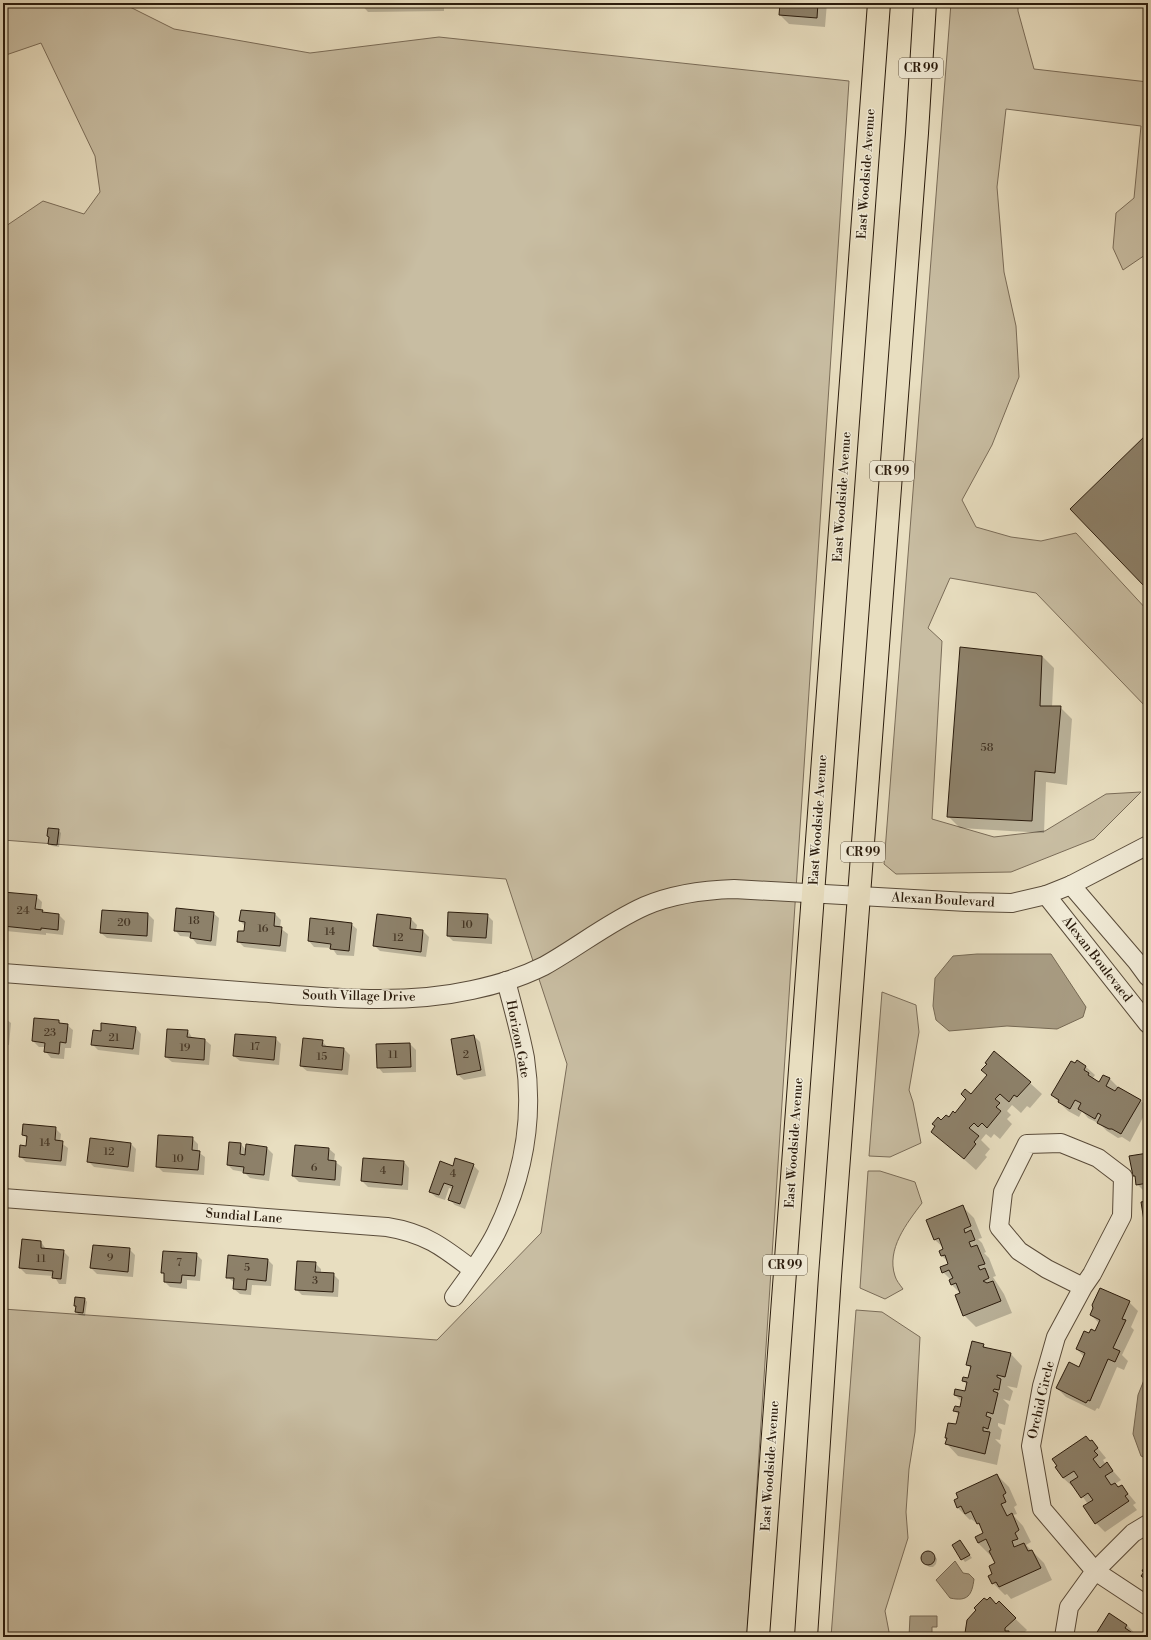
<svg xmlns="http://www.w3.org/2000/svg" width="1151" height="1640" viewBox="0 0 1151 1640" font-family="'Libre Bodoni',serif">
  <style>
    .green { fill: #c8bda2; stroke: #7a6c58 }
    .water { fill: #a89c83; stroke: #766954 }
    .shadow { fill: #0003 }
    .building { fill: #8d816a; stroke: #2b1c0d }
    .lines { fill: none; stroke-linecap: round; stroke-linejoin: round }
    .minor-casing { stroke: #5a4c3a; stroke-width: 20 }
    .major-casing { stroke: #2b1c0d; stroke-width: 24 }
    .minor { stroke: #f0ead6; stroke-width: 18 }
    .major { stroke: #e8dec0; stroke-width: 22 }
    .labels { text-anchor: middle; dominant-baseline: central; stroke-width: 3; stroke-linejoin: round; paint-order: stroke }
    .number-label { font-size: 11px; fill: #443524 }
    .shield { fill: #f0ead6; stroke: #665a49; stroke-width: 1 }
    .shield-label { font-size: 12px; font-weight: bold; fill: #2b1c0d }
    .street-label { font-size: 13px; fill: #2b1c0d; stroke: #f0ead6 }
  </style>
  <rect width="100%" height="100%" fill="#e8dec0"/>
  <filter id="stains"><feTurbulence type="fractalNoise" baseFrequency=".005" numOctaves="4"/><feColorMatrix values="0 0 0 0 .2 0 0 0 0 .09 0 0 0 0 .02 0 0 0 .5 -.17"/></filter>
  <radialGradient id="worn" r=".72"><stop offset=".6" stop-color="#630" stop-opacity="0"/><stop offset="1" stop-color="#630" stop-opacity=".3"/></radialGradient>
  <g class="green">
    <polygon points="3,3 122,3 174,29 310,53 439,37 849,81 747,1637 3,1637 3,1309 437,1340 541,1233 567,1064 506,879 3,840 3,228 43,201 84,214 100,192 95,156 41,43 3,56"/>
    <polygon points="951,3 1018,3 1018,11 1034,69 1148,82 1148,253 1123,270 1113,248 1116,213 1134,198 1141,126 1006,109 997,187 1004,272 1016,326 1019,377 992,445 962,500 976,527 1011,537 1041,541 1076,533 1148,611 1148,709 1036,593 950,578 928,628 942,641 932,819 994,837 1045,831 1106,794 1141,792 1094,839 1011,872 896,874 884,864"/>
    <polygon points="882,992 916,1005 919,1032 909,1090 913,1102 921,1143 890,1157 869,1156"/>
    <path d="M868 1171H880L915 1182 922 1203C907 1223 886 1249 895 1276 896 1280 900 1285 903 1289L885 1299 860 1288Z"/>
    <polygon points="856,1310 882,1312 920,1337 915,1432 909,1469 906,1512 908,1538 885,1611 890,1637 831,1637"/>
  </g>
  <g class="water">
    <polygon points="977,954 1051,954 1086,1007 1083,1017 1057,1029 1007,1026 949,1031 936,1020 933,1006 935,978 953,956"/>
    <polygon points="1148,1370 1148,1459 1141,1456 1133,1434 1138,1395"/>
    <path d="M955 1561 963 1573 969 1574 974 1579C972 1595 968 1602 950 1598L936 1580Z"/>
    <polygon points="910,1616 937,1616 937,1627 932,1627 932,1637 909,1637"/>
  </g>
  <g class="shadow">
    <polygon points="360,3 444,3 444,11 368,12"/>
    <polygon points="462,3 539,3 539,4 466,7"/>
    <polygon points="781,3 827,3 825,27 789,24 780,15"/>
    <polygon points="1042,656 1054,668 1052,707 1060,707 1072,719 1067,785 1046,782 1044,833 960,828 948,816"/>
    <polygon points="58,830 61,833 59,847 52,846 49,844 50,838 48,836"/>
    <polygon points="36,896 42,902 41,911 45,913 59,915 65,921 63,935 46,933 46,935 6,931 3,928 3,898"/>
    <polygon points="242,911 275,914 281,920 280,928 288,934 286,952 244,947 238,941 245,933 245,926 240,921"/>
    <polygon points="213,913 219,918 216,946 197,944 191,937 180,936 175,930"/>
    <polygon points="148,914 154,920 152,942 107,938 101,933"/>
    <polygon points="487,915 493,921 492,944 453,941 448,936"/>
    <polygon points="411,919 417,925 416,930 423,931 429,937 426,957 380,951 374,945"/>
    <polygon points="351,924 357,929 354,956 337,955 332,948 314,947 309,941"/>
    <polygon points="3,1017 11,1023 9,1045 3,1045"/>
    <polygon points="58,1021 61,1024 67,1025 73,1030 71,1048 65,1048 64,1059 51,1058 46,1052 46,1047 39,1047 33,1041"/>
    <polygon points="136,1028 141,1034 139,1055 98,1050 92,1044 101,1032"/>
    <polygon points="188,1031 193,1039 205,1040 211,1045 209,1065 172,1062 166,1057"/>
    <polygon points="474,1036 480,1042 486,1076 464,1080 458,1075"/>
    <polygon points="275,1038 281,1044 279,1065 240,1061 234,1056"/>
    <polygon points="322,1041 328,1048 344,1049 350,1055 348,1075 307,1071 301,1066"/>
    <polygon points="410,1044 416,1050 416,1072 383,1073 378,1067"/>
    <polygon points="1086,1067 1095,1075 1093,1078 1097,1081 1100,1083 1104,1076 1110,1079 1119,1088 1140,1100 1148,1108 1130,1142 1122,1137 1118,1138 1107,1131 1100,1124 1088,1118 1082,1111 1079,1117 1068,1111 1052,1095"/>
    <polygon points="1030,1083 1042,1094 1030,1108 1027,1106 1021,1113 1012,1105 1007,1111 1011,1115 1007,1119 1012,1124 1000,1139 994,1134 991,1138 986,1134 981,1140 990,1149 985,1155 987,1157 976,1170 932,1131 942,1121 955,1114 971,1096"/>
    <polygon points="55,1128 61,1134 60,1142 68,1148 66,1166 26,1162 20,1156 27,1147 28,1139 23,1135"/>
    <polygon points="192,1138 198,1144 198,1152 205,1157 204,1175 163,1172 157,1166"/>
    <polygon points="131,1144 136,1149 134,1172 94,1167 88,1161"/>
    <polygon points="241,1144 246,1150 267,1148 273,1154 269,1181 250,1178 244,1172 233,1170 228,1165"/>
    <polygon points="329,1149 335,1154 334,1161 342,1167 340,1186 299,1182 293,1176"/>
    <polygon points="1148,1154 1148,1193 1146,1193 1137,1184 1136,1178 1134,1176"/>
    <polygon points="404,1162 409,1168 408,1190 368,1187 362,1181"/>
    <polygon points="473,1165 479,1171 465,1209 455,1205 449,1199 453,1189 449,1188 445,1200 436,1197 430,1192 453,1167"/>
    <polygon points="962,1206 974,1218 982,1238 978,1239 982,1243 986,1252 984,1253 989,1258 996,1276 993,1277 1004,1294 1012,1313 976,1327 964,1315 961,1294 952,1285 951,1280 943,1272 950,1264 942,1256 945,1249 935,1240"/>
    <polygon points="41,1242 46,1249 63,1251 69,1257 66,1284 59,1284 54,1276 26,1274 20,1268"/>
    <polygon points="129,1249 135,1255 133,1277 97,1274 91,1268"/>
    <polygon points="196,1254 202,1260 200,1281 187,1280 187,1289 170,1287 165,1282 165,1275 162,1272"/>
    <polygon points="268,1260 273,1265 271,1286 252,1285 251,1295 240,1294 234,1289 235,1283 227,1277"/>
    <polygon points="315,1263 321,1269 321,1273 333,1274 339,1280 338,1297 302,1295 296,1289"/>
    <polygon points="85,1299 87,1302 85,1316 79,1315 76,1312 77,1307 75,1305"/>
    <polygon points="1129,1302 1138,1311 1131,1327 1134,1330 1122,1355 1128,1361 1124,1370 1117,1367 1099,1409 1097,1408 1095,1411 1066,1397 1057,1388 1079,1368 1084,1357 1077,1349 1090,1334 1096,1332 1100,1324 1091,1315"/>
    <polygon points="983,1345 987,1349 1011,1354 1022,1366 1017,1388 1007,1386 1013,1391 1010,1401 1003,1399 1009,1405 1005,1425 998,1423 998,1426 1002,1430 1000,1440 995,1439 1001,1445 997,1465 958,1456 947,1444 948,1439 946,1437 957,1426 959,1415 955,1411 960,1409 962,1402 955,1395 966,1392 968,1385 963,1381 969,1379 971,1368 967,1365"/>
    <polygon points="1092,1441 1106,1458 1103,1460 1106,1465 1107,1464 1121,1480 1115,1484 1119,1488 1122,1486 1136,1503 1133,1505 1137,1510 1105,1532 1096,1523 1088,1504 1074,1485 1072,1486 1063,1478"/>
    <polygon points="997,1475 1009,1487 1017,1505 1014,1507 1017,1514 1013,1515 1023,1526 1031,1542 1026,1545 1044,1563 1052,1580 1011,1599 1007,1594 1005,1595 993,1583 996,1564 991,1554 990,1555 978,1543 984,1534 982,1527 971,1519 970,1520 958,1508 955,1501"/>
    <polygon points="960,1541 972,1558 965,1562 953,1546"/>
    <polygon points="926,1553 930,1553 937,1559 936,1564 933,1567 929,1567 923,1560 923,1556"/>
    <polygon points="999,1603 1027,1630 1020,1637 965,1637"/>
    <polygon points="1127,1625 1138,1637 1095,1637"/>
  </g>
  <g class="building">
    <polygon points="780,3 818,3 817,18 779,15"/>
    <polygon points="1148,433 1148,583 1145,587 1070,509"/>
    <polygon points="960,647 1042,656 1040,706 1061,706 1055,773 1035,771 1032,821 947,817"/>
    <polygon points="48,828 59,829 57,845 48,844 49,837 47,836"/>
    <polygon points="3,892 37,895 35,909 43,910 42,912 59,914 58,930 41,928 41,930 3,926"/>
    <polygon points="176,908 214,912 211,941 190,938 191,932 174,931"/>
    <polygon points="102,910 148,913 147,936 100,933"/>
    <polygon points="241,910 275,913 274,926 282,927 280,946 237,942 238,931 244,931 245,922 239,921"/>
    <polygon points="448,912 488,914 486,938 447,936"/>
    <polygon points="377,914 411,918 410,929 423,930 421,952 373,946"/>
    <polygon points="310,918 352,923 349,951 330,949 331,944 308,941"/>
    <polygon points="3,1016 5,1017 3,1040"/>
    <polygon points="34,1018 59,1020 59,1023 68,1024 66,1043 60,1042 59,1054 44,1052 45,1043 32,1041"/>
    <polygon points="101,1023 136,1027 133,1049 91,1045 93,1030 101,1031"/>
    <polygon points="167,1029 188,1030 187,1037 205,1039 204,1060 165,1057"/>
    <polygon points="235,1034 276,1037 274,1060 233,1056"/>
    <polygon points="474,1035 481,1070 457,1075 451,1039"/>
    <polygon points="303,1038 323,1040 322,1046 344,1048 342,1070 300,1066"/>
    <polygon points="410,1043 411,1067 377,1068 376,1044"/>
    <polygon points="994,1051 1031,1082 1017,1097 1014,1095 1009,1102 1000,1094 995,1099 1000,1103 996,1107 1001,1111 987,1128 982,1123 978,1127 974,1123 969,1128 979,1136 974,1142 976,1144 964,1159 931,1132 935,1126 932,1124 938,1117 941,1120 946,1115 949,1117 953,1111 955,1113 966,1099 961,1094 965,1089 971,1094 987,1075 981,1070 987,1064 985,1063"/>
    <polygon points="1077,1060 1086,1066 1084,1070 1089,1073 1088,1075 1099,1082 1103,1075 1110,1078 1106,1086 1115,1091 1118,1087 1141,1100 1121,1134 1112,1129 1109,1129 1097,1123 1101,1115 1098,1113 1095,1119 1078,1109 1081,1103 1075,1100 1070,1109 1058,1102 1059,1100 1051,1095 1071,1061 1075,1063"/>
    <polygon points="23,1124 56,1127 55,1140 63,1141 61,1161 19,1157 20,1145 26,1146 27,1136 22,1135"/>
    <polygon points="158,1135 193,1137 192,1150 200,1151 198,1170 156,1167"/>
    <polygon points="90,1138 131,1143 128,1167 87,1162"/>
    <polygon points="229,1142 241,1143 240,1154 245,1155 246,1144 267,1147 264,1175 243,1173 244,1167 227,1165"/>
    <polygon points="295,1145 329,1148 328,1160 336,1161 335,1180 292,1176"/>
    <polygon points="1148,1153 1148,1186 1148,1183 1136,1185 1135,1176 1133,1176 1129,1156"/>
    <polygon points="363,1158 404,1161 402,1185 361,1181"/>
    <polygon points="455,1158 474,1164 460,1204 448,1200 453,1186 444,1183 439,1195 429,1192 440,1161 453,1166"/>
    <polygon points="1145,1196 1148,1196 1148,1221 1144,1221 1141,1202 1146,1201"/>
    <polygon points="963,1205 971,1226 964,1229 965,1233 971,1230 975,1240 969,1242 971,1247 977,1245 985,1264 978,1266 980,1270 985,1268 989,1278 983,1281 987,1283 993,1281 1001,1301 963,1316 955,1295 960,1293 956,1283 951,1285 949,1280 953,1278 949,1270 942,1273 940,1267 948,1264 945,1255 941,1256 939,1251 943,1249 939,1238 934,1240 926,1220"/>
    <polygon points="22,1239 41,1241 41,1248 64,1250 61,1279 52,1278 53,1271 19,1268"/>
    <polygon points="93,1245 130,1248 128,1272 90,1268"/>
    <polygon points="163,1251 197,1253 195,1276 182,1275 181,1283 164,1282 164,1273 161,1273"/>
    <polygon points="228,1255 268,1259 266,1281 247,1279 246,1290 233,1289 234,1278 226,1278"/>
    <polygon points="297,1261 316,1262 315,1272 334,1273 333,1292 295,1290"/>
    <polygon points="1100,1288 1130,1301 1122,1319 1126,1320 1113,1348 1120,1351 1115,1362 1108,1359 1090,1401 1088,1400 1086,1403 1056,1388 1069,1362 1079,1367 1085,1353 1076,1349 1084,1331 1089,1333 1091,1329 1095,1331 1100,1320 1090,1315 1093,1308 1092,1305"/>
    <polygon points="75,1297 85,1298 83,1313 75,1312 76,1306 74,1306"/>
    <polygon points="972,1341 984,1344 983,1347 1011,1353 1005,1377 997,1375 997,1377 1001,1379 999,1390 994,1389 993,1391 998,1393 993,1414 987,1412 986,1416 991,1418 988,1429 983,1427 983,1431 990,1432 985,1454 945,1444 947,1438 945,1438 948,1423 956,1424 959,1412 953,1411 955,1406 960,1407 962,1397 954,1395 955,1389 965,1391 967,1382 962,1381 963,1377 968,1378 971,1366 966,1365"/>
    <polygon points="1086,1436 1090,1441 1092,1440 1098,1448 1094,1451 1098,1455 1093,1459 1100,1468 1107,1462 1113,1471 1105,1476 1111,1485 1115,1483 1118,1487 1122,1485 1128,1494 1125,1496 1129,1501 1095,1524 1083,1506 1093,1500 1088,1493 1081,1498 1070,1482 1078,1477 1074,1471 1063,1478 1055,1467 1057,1466 1052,1459"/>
    <polygon points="997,1474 1006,1493 1003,1495 1006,1502 1001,1504 1007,1516 1012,1513 1019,1530 1015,1533 1018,1539 1012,1541 1014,1547 1024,1543 1028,1551 1032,1550 1041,1568 999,1587 996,1582 992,1584 988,1576 992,1574 989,1566 995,1563 989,1551 991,1550 986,1539 978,1543 975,1537 983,1533 979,1523 977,1524 971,1511 965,1514 961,1506 957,1508 954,1500 958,1498 956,1493"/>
    <polygon points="960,1540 970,1555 961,1560 952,1545"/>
    <circle cx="928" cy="1558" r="7"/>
    <polygon points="1148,1561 1148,1581 1141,1576 1144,1572 1142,1571"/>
    <polygon points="990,1597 996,1604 999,1601 1016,1618 1005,1628 1005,1631 1009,1631 1009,1637 964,1637 962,1636 965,1633 967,1620 976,1610 974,1608 984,1598 987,1600"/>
    <polygon points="1109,1613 1127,1625 1125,1628 1131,1632 1128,1637 1094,1637"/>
  </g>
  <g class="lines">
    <defs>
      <g id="minor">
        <polyline points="1071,885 1137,962 1148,977"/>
        <polyline points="1046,895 1148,1024"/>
        <path d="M3 973C86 979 170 986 253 992 326 997 400 1006 472 990 496 985 522 977 544 966 578 947 609 922 645 906 673 894 703 890 734 889L967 902 1012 903 1046 895 1071 885 1148 845"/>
        <path d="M3 1198 387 1227C425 1233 443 1247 473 1270"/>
        <polyline points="1083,1287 1047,1269 1019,1251 999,1227 1003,1192 1027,1144 1061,1143 1098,1158 1123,1177 1122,1216 1092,1274 1083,1287 1056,1337 1042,1386 1031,1446 1042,1509 1095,1571 1148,1606"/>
        <path d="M454 1297C469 1276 485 1255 496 1233 523 1178 534 1118 525 1058 520 1032 513 1007 506 981"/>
        <polyline points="1064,1637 1069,1607 1095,1571 1133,1533 1148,1524"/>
      </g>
      <g id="major">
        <polyline points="758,1637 879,3"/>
        <polyline points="806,1637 830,1276 917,133 925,3"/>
      </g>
    </defs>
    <use href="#minor" class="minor-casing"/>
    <use href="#major" class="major-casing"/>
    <use href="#minor" class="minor"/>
    <use href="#major" class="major"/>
  </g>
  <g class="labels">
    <g class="number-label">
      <text x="987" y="748">58</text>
      <text x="23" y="911">24</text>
      <text x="194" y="921">18</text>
      <text x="124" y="923">20</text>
      <text x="467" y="925">10</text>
      <text x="263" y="929">16</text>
      <text x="330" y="932">14</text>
      <text x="398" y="938">12</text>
      <text x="50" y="1033">23</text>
      <text x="114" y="1038">21</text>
      <text x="255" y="1047">17</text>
      <text x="185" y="1048">19</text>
      <text x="393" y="1055">11</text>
      <text x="466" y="1055">2</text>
      <text x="322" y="1057">15</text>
      <text x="45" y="1143">14</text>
      <text x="109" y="1152">12</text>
      <text x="178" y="1159">10</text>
      <text x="314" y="1168">6</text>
      <text x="383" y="1171">4</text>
      <text x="453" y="1174">4</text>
      <text x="110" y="1258">9</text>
      <text x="41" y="1259">11</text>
      <text x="179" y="1263">7</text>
      <text x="247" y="1268">5</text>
      <text x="315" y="1281">3</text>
    </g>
    <g class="shield">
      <rect x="899" y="58" width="44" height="20" rx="3"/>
      <rect x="870" y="461" width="44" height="20" rx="3"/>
      <rect x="841" y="842" width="44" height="20" rx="3"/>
      <rect x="763" y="1255" width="44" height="20" rx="3"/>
    </g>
    <g class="shield-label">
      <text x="921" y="68">CR 99</text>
      <text x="892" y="471">CR 99</text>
      <text x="863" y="852">CR 99</text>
      <text x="785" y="1265">CR 99</text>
    </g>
    <g class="street-label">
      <text transform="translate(866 174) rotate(-86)">East Woodside Avenue</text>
      <text transform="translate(842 497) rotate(-86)">East Woodside Avenue</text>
      <text transform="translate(818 820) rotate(-86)">East Woodside Avenue</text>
      <text transform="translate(943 900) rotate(3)">Alexan Boulevard</text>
      <text transform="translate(1097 959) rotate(52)">Alexan Boulevaed</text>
      <text transform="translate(359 996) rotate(1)">South Village Drive</text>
      <text transform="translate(518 1039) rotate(79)">Horizon Gate</text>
      <text transform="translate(794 1143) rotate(-86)">East Woodside Avenue</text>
      <text transform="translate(244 1216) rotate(4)">Sundial Lane</text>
      <text transform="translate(1041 1400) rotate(-77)">Orchid Circle</text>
      <text transform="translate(770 1466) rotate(-86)">East Woodside Avenue</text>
    </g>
  </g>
  <rect width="1151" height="1640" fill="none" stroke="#e8dec0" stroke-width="16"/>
  <rect x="4" y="4" width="1143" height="1632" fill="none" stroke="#2b1c0d" stroke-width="2"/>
  <rect x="8" y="8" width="1135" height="1624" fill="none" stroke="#2b1c0d"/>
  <rect width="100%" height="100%" filter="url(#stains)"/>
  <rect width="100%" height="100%" fill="url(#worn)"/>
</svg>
